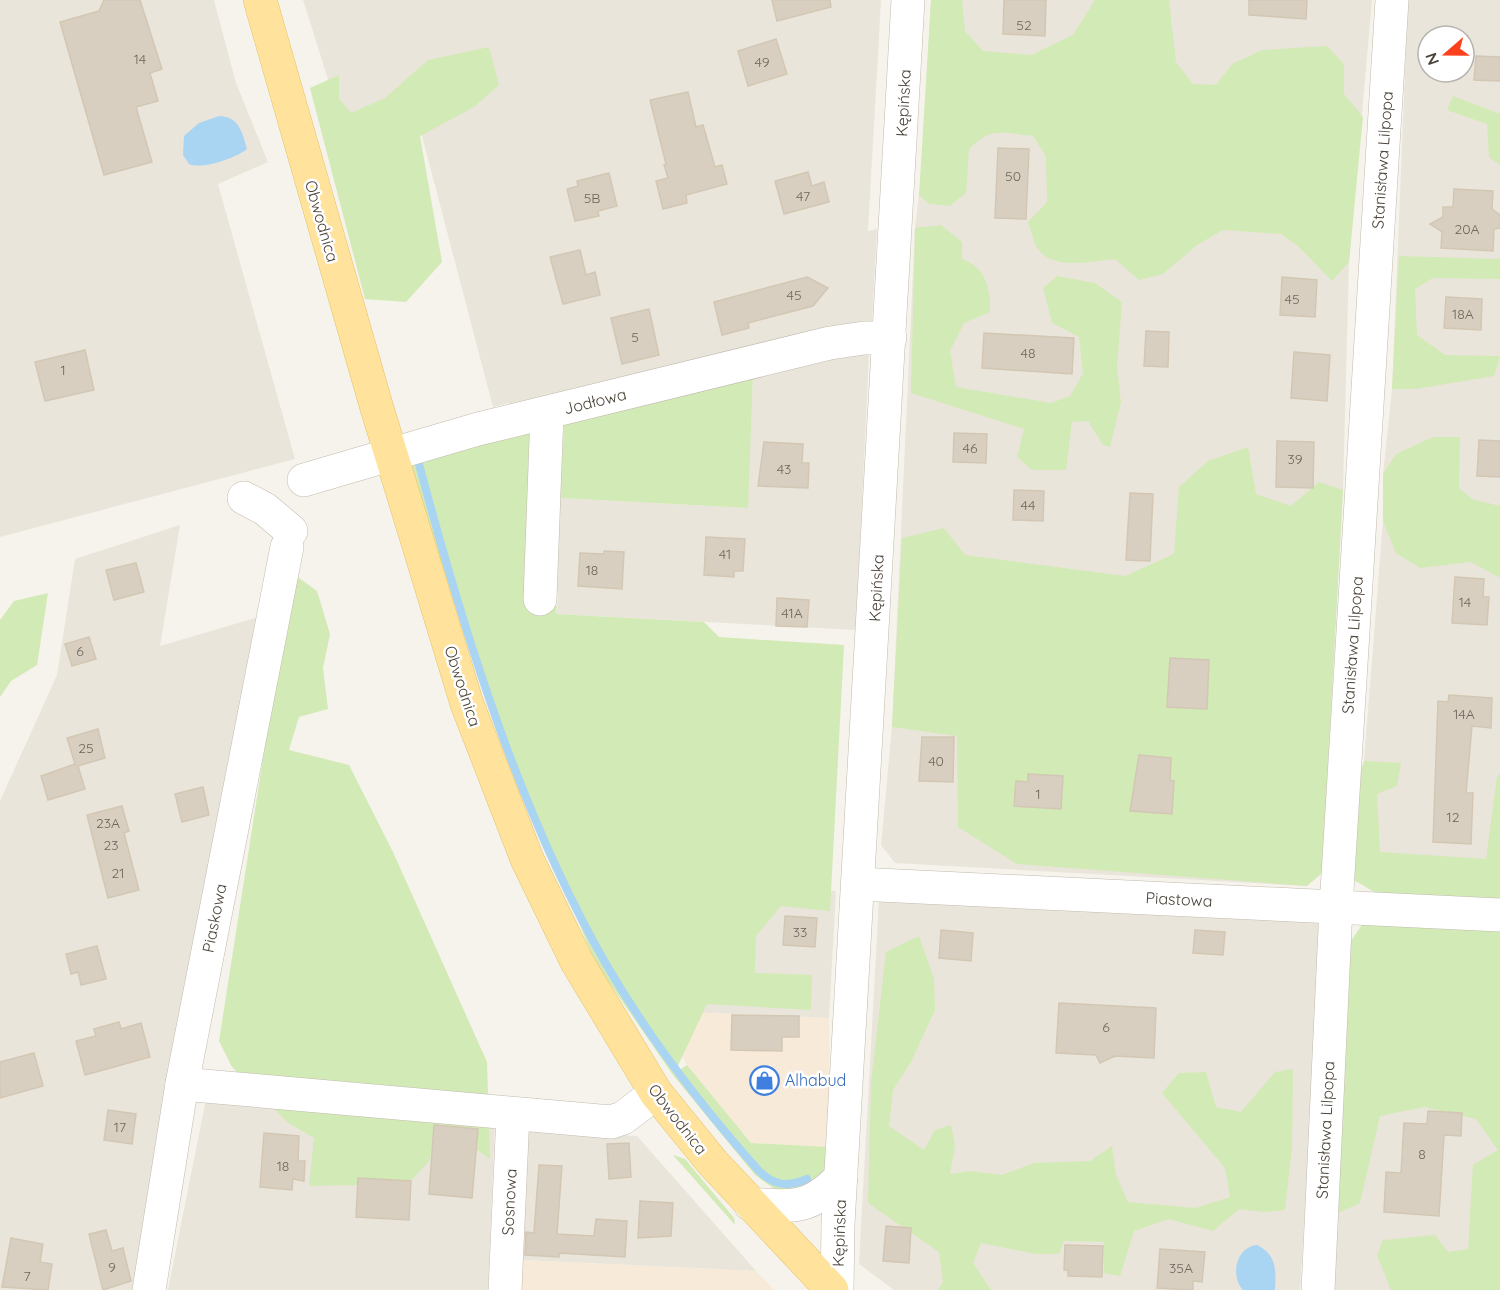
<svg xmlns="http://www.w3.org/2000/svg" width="1500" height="1290" viewBox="0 0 1500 1290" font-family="Quicksand,sans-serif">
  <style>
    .residential { fill: #eae5da; fill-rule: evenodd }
    .commercial { fill: #f7ead8 }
    .green { fill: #d2eab5 }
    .water { fill: #a9d4f2 }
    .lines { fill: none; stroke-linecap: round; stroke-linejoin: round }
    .stream { stroke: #a9d4f2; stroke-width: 8 }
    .building { fill: #d8cfc1; stroke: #d3c7b4; stroke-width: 1.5 }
    .minor-casing { stroke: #c2bbae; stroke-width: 34 }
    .major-casing { stroke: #e6c16a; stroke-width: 34 }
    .minor { stroke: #fff; stroke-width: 33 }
    .major { stroke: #ffe39c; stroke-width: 33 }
    .labels { text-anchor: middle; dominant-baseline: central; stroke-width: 5; stroke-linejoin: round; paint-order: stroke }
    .number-label { font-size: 14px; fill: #6e675b }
    .street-label { font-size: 16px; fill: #4b4439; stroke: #fff }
    .shop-label { font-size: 16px; fill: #366cbe; stroke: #fff; text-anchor: start }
  </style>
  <rect width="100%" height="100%" fill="#f6f3ec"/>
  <g class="residential">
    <polygon points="0,0 214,0 236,83 268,162 218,184 295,459 0,537"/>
    <polygon points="303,0 881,0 868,231 877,229 872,321 736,355 727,351 516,407 508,403 493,407 417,117 345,133"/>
    <polygon points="931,0 1372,0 1349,262 1343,490 1322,873 1307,886 895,863 881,845 892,727 915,228 922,169"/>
    <path d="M1408 0H1500V903L1354 880V795L1364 761 1383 521V474L1392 389ZM1428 36H1464V72H1428Z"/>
    <polygon points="848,351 869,353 856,630 555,614 557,612 558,593 555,587 560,498 747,508 753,375"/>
    <polygon points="180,525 160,646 262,616 146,1290 0,1290 0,801 57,675 75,559"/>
    <polygon points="585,877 836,891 829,1018 660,1011"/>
    <polygon points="879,899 1323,919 1300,1290 894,1290 859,1264"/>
    <polygon points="1500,927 1500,1290 1332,1290 1348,945"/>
    <polygon points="206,1099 495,1122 488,1290 168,1290"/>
    <polygon points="528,1130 637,1136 756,1271 521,1260"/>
  </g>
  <g class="commercial">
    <polygon points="660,1011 829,1018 830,1147 751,1143 687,1065 658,1012"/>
    <polygon points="521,1260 756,1271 774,1290 519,1290"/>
  </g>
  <g class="green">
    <path d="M931 0H962L965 31 983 51 1031 55 1073 35 1095 0H1169L1176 62 1193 84 1216 85 1232 64 1262 50 1327 46 1344 64V94L1363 117 1349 262 1332 281 1298 246 1281 234 1223 230 1197 245 1163 274 1139 280 1115 259C1093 261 1053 271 1038 249 1033 242 1031 230 1028 222L1047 202 1046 156 1033 136C1002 133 993 126 969 149L966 193 950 206 929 204 919 195Z"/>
    <polygon points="489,47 499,85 474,107 420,136 442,262 406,302 365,299 310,88 339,75 339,99 351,113 385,98 428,60"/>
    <polygon points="1453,96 1500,114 1500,165 1489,157 1487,124 1447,110"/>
    <path d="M941 225 962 242V259C986 267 991 290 990 312L964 323 950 351 956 387 1051 403 1070 396 1083 373 1079 337 1052 323 1043 288 1057 276 1095 283 1122 302 1117 367 1121 403 1110 447 1103 445 1088 421 1072 422 1066 470H1032L1017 457 1024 429 911 393 915 228Z"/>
    <polygon points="1399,256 1500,259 1500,279 1433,278 1415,289 1417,335 1445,355 1500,356 1494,376 1416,389 1392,389"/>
    <polygon points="753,375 748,508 560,498 564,425"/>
    <polygon points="543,427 535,605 557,606 556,614 704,622 719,637 844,645 830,911 781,906 756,936 755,973 812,975 811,1010 707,1004 674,1074 687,1065 751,1143 830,1147 832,1159 822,1181 797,1190 776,1190 755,1175 673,1075 595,962 496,721 406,463"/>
    <polygon points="1433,437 1460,437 1459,488 1472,499 1500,506 1500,578 1471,562 1420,568 1396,553 1383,521 1383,474 1396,454"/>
    <polygon points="1248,447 1256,494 1291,506 1319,482 1343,490 1322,873 1307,886 1017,864 958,827 957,736 892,727 902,538 944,528 965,555 1125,576 1174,554 1179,487 1208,461"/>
    <polygon points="292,573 317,591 330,634 323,668 328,709 299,717 289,750 349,765 393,852 487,1062 490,1159 469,1144 433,1136 430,1160 408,1184 309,1186 314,1138 287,1122 232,1067 219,1041"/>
    <polygon points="48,593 37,665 11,681 0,697 0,620 14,601"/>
    <polygon points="1364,761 1401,763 1397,786 1377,794 1380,852 1486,859 1497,777 1500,773 1500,903 1384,898 1354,880 1354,795"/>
    <polygon points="1364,922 1500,927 1500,1290 1391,1290 1377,1255 1383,1240 1435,1235 1448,1252 1468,1249 1473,1165 1498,1150 1476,1119 1424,1107 1380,1116 1360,1203 1336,1214 1348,945"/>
    <polygon points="919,936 934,979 935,1010 911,1062 893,1090 889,1126 924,1150 935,1130 951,1125 955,1146 950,1174 969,1171 1002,1175 1034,1163 1090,1161 1112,1146 1116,1175 1128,1202 1196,1208 1230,1197 1225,1168 1162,1093 1179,1073 1206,1072 1216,1107 1241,1112 1275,1072 1293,1069 1292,1147 1285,1210 1264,1212 1239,1209 1213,1231 1169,1219 1134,1231 1120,1276 1104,1273 1104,1242 1064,1241 1059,1254 1036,1254 981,1243 973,1263 991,1290 938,1290 943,1282 939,1252 868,1203 871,1083 886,952"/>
    <polygon points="673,1155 685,1159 734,1218 735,1225"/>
  </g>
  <g class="water">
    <path d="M219 116C239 117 242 131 247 149 236 158 202 170 189 164L183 155 184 136 199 123Z"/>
    <path d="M1257 1245C1277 1255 1276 1270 1275 1290H1243C1230 1276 1236 1247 1257 1245Z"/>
  </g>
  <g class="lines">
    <path class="stream" d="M419 464C464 633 519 812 606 964 649 1038 702 1107 759 1171 774 1186 788 1187 807 1179"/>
  </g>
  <g class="building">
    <polygon points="104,0 140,0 162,69 150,73 158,101 136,107 152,162 104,175 60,22 99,11"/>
    <polygon points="772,0 830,0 831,7 777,21"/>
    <polygon points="1004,0 1046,0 1045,36 1003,34"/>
    <polygon points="1249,0 1307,0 1306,19 1249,15"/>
    <polygon points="776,39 787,74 748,86 738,51"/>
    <polygon points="1476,56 1500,57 1500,81 1474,80"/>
    <polygon points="688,92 696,127 703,125 715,167 722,165 727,184 686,195 687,203 663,209 656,181 668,178 664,165 666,164 650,100"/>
    <polygon points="998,148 1029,149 1026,219 995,218"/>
    <polygon points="808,172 812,186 824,182 829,202 784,214 775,181"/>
    <polygon points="609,173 617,206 598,211 599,216 575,221 567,189 578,186 577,181"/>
    <polygon points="1454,189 1493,191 1492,209 1500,215 1500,228 1494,229 1493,251 1441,248 1442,232 1430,224 1443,217 1443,207 1453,207"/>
    <polygon points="580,250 586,275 595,272 600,295 563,304 550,257"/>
    <polygon points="807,277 828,288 813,306 748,323 749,328 722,335 714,302"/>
    <polygon points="1282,277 1317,280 1315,317 1280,315"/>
    <polygon points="1446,297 1482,299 1481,330 1444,328"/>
    <polygon points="649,309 659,355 622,364 611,318"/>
    <polygon points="1146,331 1169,332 1168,367 1144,366"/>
    <polygon points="984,333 1074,338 1072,374 982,368"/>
    <polygon points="85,350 94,390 45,401 35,362"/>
    <polygon points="1294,352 1330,355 1327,401 1291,398"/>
    <polygon points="954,433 987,434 986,463 953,462"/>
    <polygon points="1479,440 1500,441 1500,477 1477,476"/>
    <polygon points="1277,441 1314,442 1313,488 1276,487"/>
    <polygon points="764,442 803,444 802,463 809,463 808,488 758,486"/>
    <polygon points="1014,490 1044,491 1043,521 1013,520"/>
    <polygon points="1130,493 1153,494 1150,561 1126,560"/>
    <polygon points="706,537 745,539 743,571 734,571 734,577 704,575"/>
    <polygon points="604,551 624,552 622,589 578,586 580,553 604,554"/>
    <polygon points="136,563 144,592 114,600 106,570"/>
    <polygon points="1455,577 1484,579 1483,597 1489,597 1487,625 1452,623"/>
    <polygon points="777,598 809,600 807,627 776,626"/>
    <polygon points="89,637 96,659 72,666 65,644"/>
    <polygon points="1170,658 1209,660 1207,709 1167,707"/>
    <polygon points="1449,695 1492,698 1491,728 1472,726 1466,793 1473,793 1471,844 1433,842 1438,701 1448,702"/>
    <polygon points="98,729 105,758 78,766 85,789 48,800 41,776 75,764 67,738"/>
    <polygon points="922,737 954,737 953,782 919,781"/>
    <polygon points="1139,755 1171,758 1170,780 1174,781 1172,814 1130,811"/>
    <polygon points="1028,774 1063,776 1061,809 1014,806 1016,781 1028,782"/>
    <polygon points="203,787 209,815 182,822 175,794"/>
    <polygon points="122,806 129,831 124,833 139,890 108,898 87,815"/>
    <polygon points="785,916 817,918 815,947 783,945"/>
    <polygon points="941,930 973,933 971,961 939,958"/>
    <polygon points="1195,930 1225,932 1223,955 1193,953"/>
    <polygon points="97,946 106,979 81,985 78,972 71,974 66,954"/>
    <polygon points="1059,1003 1156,1008 1154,1058 1115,1056 1100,1063 1096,1055 1056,1053"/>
    <polygon points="732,1015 799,1016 799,1037 782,1037 782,1051 731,1050"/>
    <polygon points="119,1022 121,1029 141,1023 150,1057 85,1075 76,1041 96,1036 94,1029"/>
    <polygon points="34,1053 43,1086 0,1098 0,1062"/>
    <polygon points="108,1110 136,1114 132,1144 104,1140"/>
    <polygon points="1428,1111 1462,1113 1461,1136 1444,1135 1439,1216 1384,1212 1386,1172 1401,1173 1404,1123 1427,1124"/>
    <polygon points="434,1125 478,1129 472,1198 429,1194"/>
    <polygon points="264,1133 299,1136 298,1161 305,1161 304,1181 293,1179 292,1190 260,1187"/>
    <polygon points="629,1143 631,1177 609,1179 607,1144"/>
    <polygon points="539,1165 562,1166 557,1234 594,1236 596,1219 627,1221 625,1257 559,1253 559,1257 525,1255 526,1232 534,1233"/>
    <polygon points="358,1178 411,1181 409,1220 356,1217"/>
    <polygon points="640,1201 673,1203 671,1236 638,1238"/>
    <polygon points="886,1226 911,1228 909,1263 883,1261"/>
    <polygon points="106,1230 112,1251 123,1248 131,1281 103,1290 89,1234"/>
    <polygon points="11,1238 43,1244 40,1262 52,1264 48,1290 2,1287"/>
    <polygon points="1065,1245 1103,1246 1102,1277 1068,1276 1068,1270 1064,1270"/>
    <polygon points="1160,1249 1205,1252 1202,1282 1193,1281 1193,1290 1157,1288"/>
  </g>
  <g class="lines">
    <defs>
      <g id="minor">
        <polyline points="304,480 478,429 830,343 864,338 890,338"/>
        <polyline points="244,498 265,509 291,531"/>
        <polyline points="540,599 547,413"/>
        <polyline points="858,884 1500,915"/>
        <polyline points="182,1084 611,1122 623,1118 656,1093"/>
        <path d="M750 1204C792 1207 810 1210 841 1177"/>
        <polyline points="149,1290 182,1084 287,547"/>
        <polyline points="505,1290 513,1114"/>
        <polyline points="837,1290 838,1224 908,0"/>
        <polyline points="1318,1290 1336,907 1392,0"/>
      </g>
      <polyline id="major" points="260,0 376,405 467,704 527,859 577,962 656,1093 713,1163 832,1290"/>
    </defs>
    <use href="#minor" class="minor-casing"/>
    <use href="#major" class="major-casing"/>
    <use href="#minor" class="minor"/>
    <use href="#major" class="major"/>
  </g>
  <defs>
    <symbol id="shop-ring" viewBox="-11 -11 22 22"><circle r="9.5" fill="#fff" stroke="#3f7fe0" stroke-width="1.5"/><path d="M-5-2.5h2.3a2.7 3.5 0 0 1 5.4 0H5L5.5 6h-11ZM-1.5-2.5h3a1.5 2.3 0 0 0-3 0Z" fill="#3f7fe0"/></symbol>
  </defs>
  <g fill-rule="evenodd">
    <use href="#shop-ring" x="748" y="1064" width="33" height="33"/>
  </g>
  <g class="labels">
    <g class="number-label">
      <text x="1024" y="25">52</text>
      <text x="140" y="59">14</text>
      <text x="762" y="62">49</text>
      <text x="1013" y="176">50</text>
      <text x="803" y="196">47</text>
      <text x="592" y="198">5B</text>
      <text x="1467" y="229">20A</text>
      <text x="794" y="295">45</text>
      <text x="1292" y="299">45</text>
      <text x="1463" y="314">18A</text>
      <text x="635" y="337">5</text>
      <text x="1028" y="353">48</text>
      <text x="63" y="370">1</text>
      <text x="970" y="448">46</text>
      <text x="1295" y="459">39</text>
      <text x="784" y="469">43</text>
      <text x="1028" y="505">44</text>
      <text x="725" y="554">41</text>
      <text x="592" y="570">18</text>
      <text x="1465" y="602">14</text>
      <text x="792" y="613">41A</text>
      <text x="80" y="651">6</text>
      <text x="1464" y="714">14A</text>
      <text x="86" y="748">25</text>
      <text x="936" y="761">40</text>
      <text x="1038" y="794">1</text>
      <text x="1453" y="817">12</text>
      <text x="108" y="823">23A</text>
      <text x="111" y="845">23</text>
      <text x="118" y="873">21</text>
      <text x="800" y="932">33</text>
      <text x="1106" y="1027">6</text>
      <text x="120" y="1127">17</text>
      <text x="1422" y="1154">8</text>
      <text x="283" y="1166">18</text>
      <text x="112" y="1267">9</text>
      <text x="1181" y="1268">35A</text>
      <text x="27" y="1276">7</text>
    </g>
    <g class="street-label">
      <text transform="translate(903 103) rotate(-87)">Kępińska</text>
      <text transform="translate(1382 160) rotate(-86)">Stanisława Lilpopa</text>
      <text transform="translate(322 221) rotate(74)">Obwodnica</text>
      <text transform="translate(595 401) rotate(-14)">Jodłowa</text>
      <text transform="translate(876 588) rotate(-87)">Kępińska</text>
      <text transform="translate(1352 645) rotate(-86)">Stanisława Lilpopa</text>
      <text transform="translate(463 686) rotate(72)">Obwodnica</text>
      <text transform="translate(1179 899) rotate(3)">Piastowa</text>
      <text transform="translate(214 918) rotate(-79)">Piaskowa</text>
      <text transform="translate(678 1119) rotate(52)">Obwodnica</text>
      <text transform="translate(1325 1130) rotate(-87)">Stanisława Lilpopa</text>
      <text transform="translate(509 1202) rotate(-87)">Sosnowa</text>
      <text transform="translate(839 1233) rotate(-88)">Kępińska</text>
    </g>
    <g class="shop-label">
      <text x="785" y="1080">Alhabud</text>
    </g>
  </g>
  <g transform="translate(1446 54) rotate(250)"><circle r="28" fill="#ffffff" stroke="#b7b4b0" stroke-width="1.5"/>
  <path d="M0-4.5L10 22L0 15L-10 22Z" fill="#fc3f1d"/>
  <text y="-9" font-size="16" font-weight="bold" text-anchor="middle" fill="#4b4439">N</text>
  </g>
</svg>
